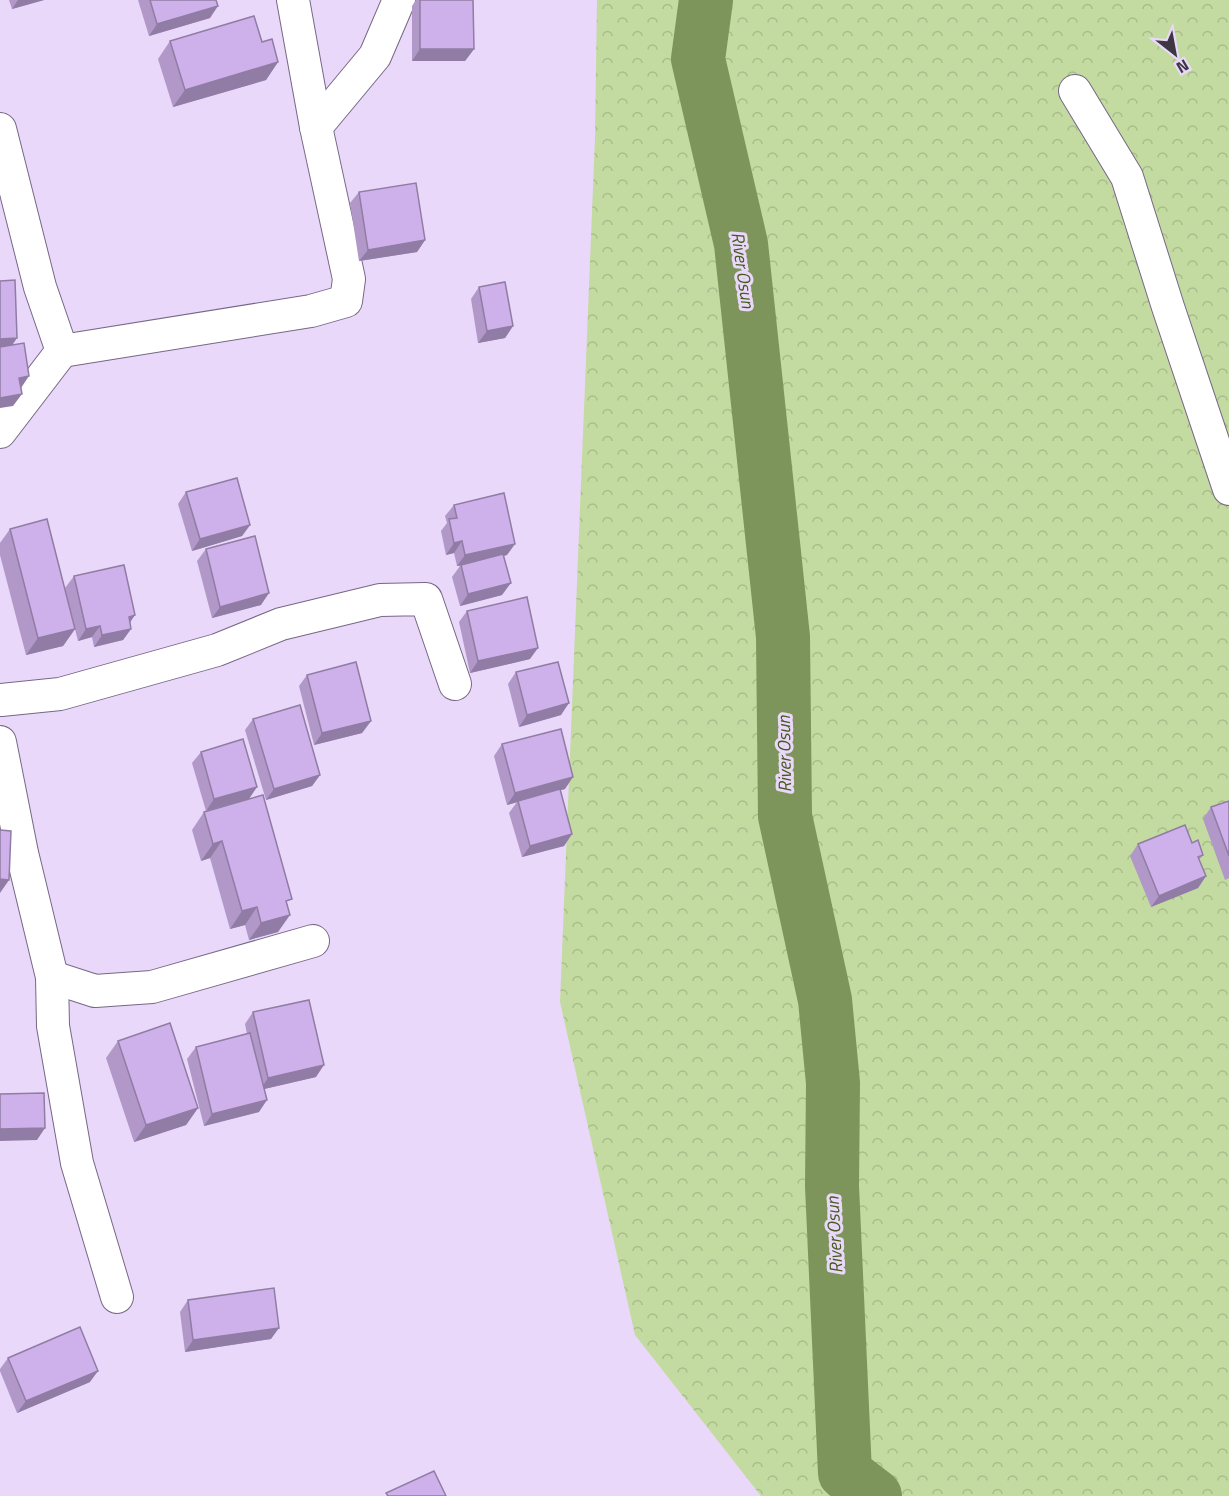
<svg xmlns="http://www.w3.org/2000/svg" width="1229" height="1496" viewBox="0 0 1229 1496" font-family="'Titillium Web',sans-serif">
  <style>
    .forest { fill: url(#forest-crowns) }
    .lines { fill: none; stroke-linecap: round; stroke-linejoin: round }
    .river { stroke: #7d945b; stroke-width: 54 }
    .minor-casing { stroke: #766885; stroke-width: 34 }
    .minor { stroke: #fff; stroke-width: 32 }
    .wall { fill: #b198c9 }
    .shaded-wall { fill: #907ca4 }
    .building { fill: #ceb1ea; stroke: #907ca4; stroke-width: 1.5 }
    .labels { text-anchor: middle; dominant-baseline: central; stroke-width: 6; stroke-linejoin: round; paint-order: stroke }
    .water-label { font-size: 18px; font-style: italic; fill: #455b1d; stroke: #e9d8f9 }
  </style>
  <defs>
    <pattern id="forest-crowns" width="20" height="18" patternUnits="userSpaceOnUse" patternTransform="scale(1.5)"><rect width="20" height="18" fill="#c3dba0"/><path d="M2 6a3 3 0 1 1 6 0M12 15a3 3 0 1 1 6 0" fill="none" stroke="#a8bd8b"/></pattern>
  </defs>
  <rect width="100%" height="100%" fill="#e9d8f9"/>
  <polygon class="forest" points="597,0 1229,0 1229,1496 761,1496 635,1335 560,1002 595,138"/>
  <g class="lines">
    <polyline class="river" points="706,0 698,59 741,244 783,637 785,816 825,1000 833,1083 832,1186 845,1473 875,1496"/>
    <defs>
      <g id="minor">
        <polyline points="1075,91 1127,177 1168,307 1229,489"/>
        <polyline points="316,127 375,56 399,0"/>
        <polyline points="0,129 40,287 62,351 0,432"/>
        <polyline points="62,351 311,311 346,301 349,279 316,127 293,0"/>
        <polyline points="1,700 60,694 217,650 281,624 380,600 426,599 455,684"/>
        <polyline points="0,742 22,853 52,977 53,1026 77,1163 117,1297"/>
        <polyline points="52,977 95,991 152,987 313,941"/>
      </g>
    </defs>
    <use href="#minor" class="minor-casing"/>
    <use href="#minor" class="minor"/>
  </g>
  <g class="wall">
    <polygon points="9,0 44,0 12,9"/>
    <polygon points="138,0 216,0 210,18 149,36"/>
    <polygon points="416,0 473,0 474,49 465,61 412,61 412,6"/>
    <polygon points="170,41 262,42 278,62 266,80 173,107 158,59"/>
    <polygon points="359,192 425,240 417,252 359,261 350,203"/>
    <polygon points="479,287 513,326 505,338 478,343 471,299"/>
    <polygon points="186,492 250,525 242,536 192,551 178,504"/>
    <polygon points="454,505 507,555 504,556 502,595 460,606 452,577 460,566 457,566 454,553 446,555 441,531 447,523 445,516"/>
    <polygon points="10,529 70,609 65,588 74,576 130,623 131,629 123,640 94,647 92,637 78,641 75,629 63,646 26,655 0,555 0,543"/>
    <polygon points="206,549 261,605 212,618 197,561"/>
    <polygon points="467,611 530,659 470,673 459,622"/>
    <polygon points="516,672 561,715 519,727 508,684"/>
    <polygon points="307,675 371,721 362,733 314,745 299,686"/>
    <polygon points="253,719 320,775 312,786 266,800 245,730"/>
    <polygon points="502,744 565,789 560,790 572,834 564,846 522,857 509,813 517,802 507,805 494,756"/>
    <polygon points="201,752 257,787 206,811 192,763"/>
    <polygon points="1229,801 1229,878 1225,880 1203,819 1211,807"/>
    <polygon points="204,812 288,905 278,932 249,940 245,925 230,929 210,858 201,861 192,830"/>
    <polygon points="1192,843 1203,855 1199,860 1206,876 1198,888 1151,907 1130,856 1138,844"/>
    <polygon points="253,1012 316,1077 264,1089 259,1112 204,1126 187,1059 196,1047 247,1034 245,1024"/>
    <polygon points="118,1041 198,1108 186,1125 134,1142 106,1058"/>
    <polygon points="188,1300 271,1339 185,1352 180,1312"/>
    <polygon points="8,1358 90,1382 17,1413 0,1371 0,1369"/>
  </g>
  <g class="shaded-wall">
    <polygon points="18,0 44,0 12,9"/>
    <polygon points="218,6 210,18 149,36 157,24"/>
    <polygon points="420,49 474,49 465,61 412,61"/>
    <polygon points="278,62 266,80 173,107 185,90"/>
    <polygon points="425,240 417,252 359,261 368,250"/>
    <polygon points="513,326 505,338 478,343 487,331"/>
    <polygon points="17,338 9,350 0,350 0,339"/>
    <polygon points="29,376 21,388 19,378"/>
    <polygon points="22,394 13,406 0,408 0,398"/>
    <polygon points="250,525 242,536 192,551 200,539"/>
    <polygon points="462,541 454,553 446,555 454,543"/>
    <polygon points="515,544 507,555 457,566 465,555"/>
    <polygon points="511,583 502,595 460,606 468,594"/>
    <polygon points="269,593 261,605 212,618 220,607"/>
    <polygon points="135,615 127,627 129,617"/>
    <polygon points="100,626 92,637 78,641 86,629"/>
    <polygon points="75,629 63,646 26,655 38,638"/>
    <polygon points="131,629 123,640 94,647 102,635"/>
    <polygon points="538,648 530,659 470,673 478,661"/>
    <polygon points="569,703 561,715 519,727 527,715"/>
    <polygon points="371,721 362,733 314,745 322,733"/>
    <polygon points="320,775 312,786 266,800 274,789"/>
    <polygon points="573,777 565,789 507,805 515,793"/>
    <polygon points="257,787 249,799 206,811 214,799"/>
    <polygon points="572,834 564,846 522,857 530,846"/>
    <polygon points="222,841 210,858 201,861 213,844"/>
    <polygon points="1206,876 1198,888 1151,907 1159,896"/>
    <polygon points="0,879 9,880 0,893"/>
    <polygon points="257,907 245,925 230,929 242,911"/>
    <polygon points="290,915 278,932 249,940 261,923"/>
    <polygon points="324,1065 316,1077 260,1090 268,1078"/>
    <polygon points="267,1100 259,1112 204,1126 212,1114"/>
    <polygon points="198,1108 186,1125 134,1142 146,1125"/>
    <polygon points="45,1128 37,1140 0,1141 0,1129"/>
    <polygon points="279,1328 271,1339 185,1352 193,1340"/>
    <polygon points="98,1371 90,1382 17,1413 26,1401"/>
  </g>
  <g class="building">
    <polygon points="150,0 216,0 218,6 157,24"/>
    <polygon points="420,0 473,0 474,49 420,49"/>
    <polygon points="254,16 262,42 272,39 278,62 185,90 170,41"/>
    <polygon points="416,183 425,240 368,250 359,192"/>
    <polygon points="15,280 17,338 0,339 0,281"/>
    <polygon points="505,282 513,326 487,331 479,287"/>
    <polygon points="24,343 29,376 19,378 22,394 0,398 0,347"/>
    <polygon points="237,478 250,525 200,539 186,492"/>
    <polygon points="504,493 515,544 465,555 462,541 454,543 449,519 457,518 454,505"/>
    <polygon points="47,519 75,629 38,638 10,529"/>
    <polygon points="255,536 269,593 220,607 206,549"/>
    <polygon points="503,554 511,583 468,594 461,565"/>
    <polygon points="124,565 135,615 129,617 131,629 102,635 100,626 86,629 74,576"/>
    <polygon points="527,597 538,648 478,661 467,611"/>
    <polygon points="356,662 371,721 322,733 307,675"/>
    <polygon points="558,662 569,703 527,715 516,672"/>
    <polygon points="300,705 320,775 274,789 253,719"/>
    <polygon points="561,729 573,777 515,793 502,744"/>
    <polygon points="243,739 257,787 214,799 201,752"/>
    <polygon points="560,789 572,834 530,846 518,801"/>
    <polygon points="263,795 292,899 286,901 290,915 261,923 257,907 242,911 222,841 213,844 204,812"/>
    <polygon points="1229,801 1229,856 1211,807"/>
    <polygon points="1185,825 1192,843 1198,840 1203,855 1198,857 1206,876 1159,896 1138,844"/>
    <polygon points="0,830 11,831 9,880 0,879"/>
    <polygon points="309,1000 324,1065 268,1078 253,1012"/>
    <polygon points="170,1023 198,1108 146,1125 118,1041"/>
    <polygon points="250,1033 267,1100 212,1114 196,1047"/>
    <polygon points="44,1093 45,1128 0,1129 0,1094"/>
    <polygon points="274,1288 279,1328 193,1340 188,1300"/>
    <polygon points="80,1327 98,1371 26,1401 8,1358"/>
    <polygon points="434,1471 446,1496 388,1496 386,1493"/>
  </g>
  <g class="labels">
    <g class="water-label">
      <text transform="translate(743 270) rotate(82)">River Osun</text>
      <text transform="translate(784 754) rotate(-91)">River Osun</text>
      <text transform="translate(834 1235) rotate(-93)">River Osun</text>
    </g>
  </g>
  <g transform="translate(1175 54) rotate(149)" stroke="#e9d8f9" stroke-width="4.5" paint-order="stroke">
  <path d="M0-4.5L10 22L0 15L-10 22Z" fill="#3d3744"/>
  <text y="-9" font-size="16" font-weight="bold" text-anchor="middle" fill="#3d3744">N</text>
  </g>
</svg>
